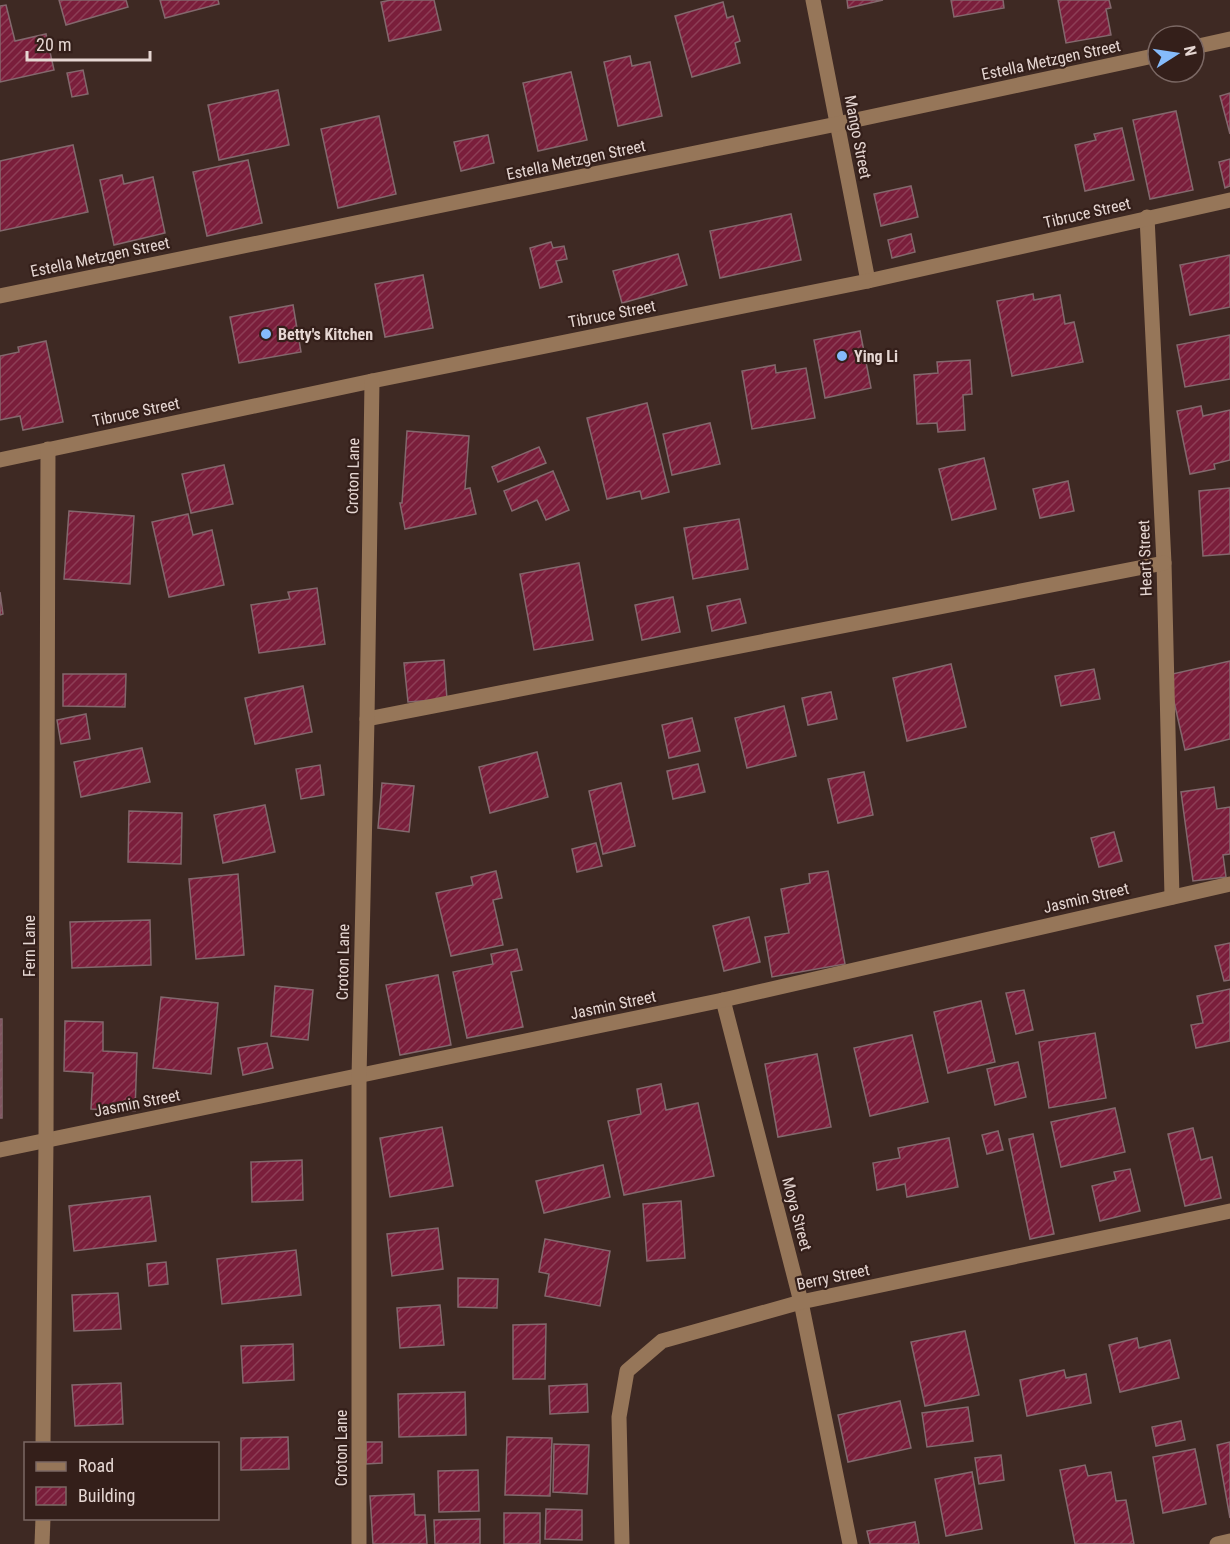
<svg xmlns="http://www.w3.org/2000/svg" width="1230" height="1544" viewBox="0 0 1230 1544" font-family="'Roboto Condensed',sans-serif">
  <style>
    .building { fill: url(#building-hatch); stroke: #83686d; stroke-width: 1.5 }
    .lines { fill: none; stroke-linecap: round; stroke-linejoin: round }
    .minor { stroke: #967659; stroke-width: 15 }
    .poi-dot { fill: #85bbfb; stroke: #341f1a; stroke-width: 2 }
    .labels { text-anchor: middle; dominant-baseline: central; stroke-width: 4.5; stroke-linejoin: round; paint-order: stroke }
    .street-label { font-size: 16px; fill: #e5d6d2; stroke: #341f1a }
    .poi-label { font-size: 16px; font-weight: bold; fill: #e5d6d2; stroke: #341f1a; text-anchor: start }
  </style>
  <defs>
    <pattern id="building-hatch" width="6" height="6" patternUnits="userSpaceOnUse" patternTransform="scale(1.5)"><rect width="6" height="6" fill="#7a1e3b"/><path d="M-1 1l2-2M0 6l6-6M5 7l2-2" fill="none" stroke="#8d3e56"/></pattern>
  </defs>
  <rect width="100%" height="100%" fill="#3e2923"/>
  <g class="building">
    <polygon points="59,0 126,0 128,7 66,25"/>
    <polygon points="160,0 218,0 219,4 165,18"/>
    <polygon points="391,0 434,0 441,30 389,41 381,2"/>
    <polygon points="847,0 883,0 848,8"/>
    <polygon points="951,0 1003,0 1004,8 954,17"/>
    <polygon points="1058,0 1109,0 1111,8 1106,9 1111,35 1066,43"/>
    <polygon points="723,2 727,18 733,16 740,41 735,43 740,63 692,77 675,16"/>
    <polygon points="6,5 15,41 46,34 54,70 0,82 0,6"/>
    <polygon points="630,56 632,66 650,62 662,116 618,126 604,62"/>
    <polygon points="83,70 88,94 72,97 67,73"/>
    <polygon points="571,72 587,140 538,151 523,83"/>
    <polygon points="278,90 289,145 219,160 208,105"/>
    <polygon points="1230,93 1230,134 1220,96"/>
    <polygon points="1176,111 1193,190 1150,199 1133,120"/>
    <polygon points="379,116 396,194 338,208 321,129"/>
    <polygon points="1122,128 1134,180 1085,191 1075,145 1096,140 1094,134"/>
    <polygon points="488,135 494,163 461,171 454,142"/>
    <polygon points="73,145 88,212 0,231 0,161"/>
    <polygon points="1230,159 1230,186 1225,188 1219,162"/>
    <polygon points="248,160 262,223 207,236 193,172"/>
    <polygon points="122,175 124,184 153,177 165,233 114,245 100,180"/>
    <polygon points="911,186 918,217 881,226 874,194"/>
    <polygon points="791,214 801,260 720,278 710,231"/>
    <polygon points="911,234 915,252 892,258 888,240"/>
    <polygon points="551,242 553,248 564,246 567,259 556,261 562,282 540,288 530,248"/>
    <polygon points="678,254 687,285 622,303 613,271"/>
    <polygon points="1230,255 1230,307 1190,315 1180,265"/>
    <polygon points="423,275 433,328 385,337 375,284"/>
    <polygon points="1033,294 1034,300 1060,295 1065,324 1074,322 1083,362 1012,376 997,301"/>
    <polygon points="293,305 301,352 239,363 230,317"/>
    <polygon points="860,331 871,388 825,398 814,340"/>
    <polygon points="1230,335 1230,379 1185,387 1177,345"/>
    <polygon points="46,341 63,422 23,430 20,416 0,420 0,356 19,352 18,347"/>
    <polygon points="970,360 972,394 963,395 965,430 938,432 937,423 917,424 914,375 938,373 937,362"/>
    <polygon points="775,365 776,373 806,368 815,418 752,429 742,371"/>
    <polygon points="647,403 669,492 642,499 640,491 607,499 587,418"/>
    <polygon points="1201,406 1203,416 1230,410 1230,460 1214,464 1215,469 1190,474 1177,411"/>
    <polygon points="710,423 720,464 672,475 663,434"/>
    <polygon points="407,431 469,436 465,489 470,488 476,514 405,529 400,503 402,503"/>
    <polygon points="539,447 546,463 498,482 492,467"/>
    <polygon points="984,458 996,509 952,520 939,469"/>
    <polygon points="224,465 233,504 191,513 182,474"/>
    <polygon points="553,471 569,510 546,520 537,500 512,511 504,491"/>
    <polygon points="1068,481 1074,511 1040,518 1033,489"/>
    <polygon points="1230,488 1230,554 1203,556 1199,491"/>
    <polygon points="69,511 134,516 130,584 64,579"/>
    <polygon points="188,514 193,535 212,530 224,585 169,597 152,522"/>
    <polygon points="739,519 748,569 693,579 684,528"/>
    <polygon points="579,563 593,640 534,650 520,574"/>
    <polygon points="317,588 325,644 259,653 251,605 290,599 288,592"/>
    <polygon points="0,592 3,614 0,615"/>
    <polygon points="673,597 680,632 642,640 635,605"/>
    <polygon points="740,599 746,623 712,631 707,606"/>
    <polygon points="444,660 447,699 408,702 404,663"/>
    <polygon points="1230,661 1230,739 1185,750 1168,675"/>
    <polygon points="951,664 966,727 907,741 893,678"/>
    <polygon points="1094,669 1100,699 1061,706 1055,676"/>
    <polygon points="63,674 126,674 125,707 63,706"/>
    <polygon points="303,686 312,732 255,744 245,698"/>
    <polygon points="831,692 837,719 808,725 802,698"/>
    <polygon points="784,706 796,756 747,768 735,718"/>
    <polygon points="86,714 90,739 61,744 57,720"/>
    <polygon points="692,718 700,751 669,758 662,725"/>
    <polygon points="142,748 150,782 81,797 74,762"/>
    <polygon points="537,752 548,797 490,813 479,767"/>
    <polygon points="698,764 705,792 673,799 667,771"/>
    <polygon points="320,765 324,795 301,799 296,769"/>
    <polygon points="864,772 873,815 838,823 828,779"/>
    <polygon points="382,783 414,786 409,832 378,828"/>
    <polygon points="621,783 635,846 603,854 589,791"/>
    <polygon points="1214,787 1217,809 1230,807 1230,854 1223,855 1226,877 1193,881 1181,792"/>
    <polygon points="265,805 275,852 223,863 214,815"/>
    <polygon points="129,811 182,813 181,864 128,862"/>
    <polygon points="1114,832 1122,861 1099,867 1091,838"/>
    <polygon points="596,843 602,866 577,872 572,849"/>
    <polygon points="496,871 502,898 493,900 503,945 451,956 436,893 473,885 471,877"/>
    <polygon points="828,871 845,964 772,977 765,937 789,933 781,889 810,883 809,874"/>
    <polygon points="238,874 244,955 196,959 189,879"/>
    <polygon points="749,917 760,962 724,971 713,926"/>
    <polygon points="150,920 151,965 72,968 70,922"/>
    <polygon points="1230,943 1230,980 1224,981 1215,946"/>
    <polygon points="517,949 522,970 511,972 523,1027 467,1038 453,972 493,964 491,954"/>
    <polygon points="438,975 451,1045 400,1055 386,985"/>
    <polygon points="275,986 313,990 308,1040 271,1036"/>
    <polygon points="1230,989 1230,1041 1196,1048 1191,1025 1203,1023 1197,996"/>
    <polygon points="1024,990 1033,1030 1016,1034 1006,993"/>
    <polygon points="161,997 218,1003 211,1074 153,1068"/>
    <polygon points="981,1001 995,1062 948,1073 934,1012"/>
    <rect x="0" y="1019" width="2" height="99"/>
    <polygon points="65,1021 103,1022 103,1051 137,1053 135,1111 91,1109 93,1073 64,1071"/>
    <polygon points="1095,1033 1106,1098 1049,1108 1039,1042"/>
    <polygon points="912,1035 928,1102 870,1116 854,1048"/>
    <polygon points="267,1043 273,1068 243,1075 238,1048"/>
    <polygon points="817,1054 831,1127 778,1137 765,1064"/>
    <polygon points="1018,1062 1026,1097 995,1105 987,1069"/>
    <polygon points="661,1084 666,1110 698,1103 714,1176 624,1195 608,1121 641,1114 637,1089"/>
    <polygon points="1115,1108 1125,1152 1061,1167 1051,1122"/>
    <polygon points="442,1127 453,1186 390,1197 380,1138"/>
    <polygon points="1193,1128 1201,1160 1212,1157 1221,1198 1185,1206 1168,1134"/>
    <polygon points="998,1131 1003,1150 987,1154 982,1135"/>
    <polygon points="1033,1134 1054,1234 1030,1239 1009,1139"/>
    <polygon points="949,1138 958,1187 907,1197 905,1184 877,1190 873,1163 900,1158 898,1148"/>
    <polygon points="302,1160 303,1200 252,1202 251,1162"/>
    <polygon points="603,1165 610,1197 544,1213 536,1181"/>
    <polygon points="1130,1169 1140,1211 1100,1221 1092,1186 1116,1180 1114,1172"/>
    <polygon points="150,1196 156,1241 74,1251 69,1206"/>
    <polygon points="681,1201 685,1258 647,1261 643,1204"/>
    <polygon points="438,1228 443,1269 392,1276 387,1234"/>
    <polygon points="545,1239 610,1251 600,1306 545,1296 549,1274 539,1272"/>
    <polygon points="296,1250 301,1295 222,1304 217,1259"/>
    <polygon points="166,1262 168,1284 149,1286 147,1264"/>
    <polygon points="458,1278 498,1279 497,1308 458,1307"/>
    <polygon points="118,1293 121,1329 74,1331 72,1295"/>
    <polygon points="440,1305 444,1345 400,1348 397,1308"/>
    <polygon points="546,1324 545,1379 513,1379 513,1325"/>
    <polygon points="965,1331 979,1395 925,1406 911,1342"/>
    <polygon points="1137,1338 1139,1348 1170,1340 1179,1378 1120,1392 1109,1345"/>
    <polygon points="293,1344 294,1380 243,1383 241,1346"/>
    <polygon points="1064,1370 1066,1378 1086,1374 1091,1403 1027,1416 1020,1380"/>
    <polygon points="121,1383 123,1424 75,1426 72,1385"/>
    <polygon points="587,1384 588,1412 550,1414 549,1386"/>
    <polygon points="465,1392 466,1435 399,1437 398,1394"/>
    <polygon points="900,1401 911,1448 848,1462 838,1415"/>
    <polygon points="968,1407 973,1441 927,1447 922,1413"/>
    <polygon points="1181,1421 1185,1440 1156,1446 1152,1427"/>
    <polygon points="288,1437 289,1469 241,1470 241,1438"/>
    <polygon points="507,1437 552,1438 550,1496 505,1495"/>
    <polygon points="366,1442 382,1442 382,1463 366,1464"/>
    <polygon points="1230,1442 1230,1518 1217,1445"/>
    <polygon points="554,1444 589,1445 587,1494 553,1492"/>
    <polygon points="1195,1449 1206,1504 1163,1513 1153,1457"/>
    <polygon points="1001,1455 1004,1480 979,1484 975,1458"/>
    <polygon points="1085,1465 1088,1476 1111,1472 1116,1501 1126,1500 1134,1544 1075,1544 1060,1470"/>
    <polygon points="478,1470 479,1511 439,1512 438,1471"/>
    <polygon points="972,1472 982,1529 946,1536 935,1479"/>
    <polygon points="414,1494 415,1515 425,1515 427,1544 373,1544 370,1496"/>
    <polygon points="546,1509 582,1510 582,1540 545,1539"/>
    <rect x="504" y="1513" width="36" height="31"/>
    <polygon points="480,1519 480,1544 435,1544 434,1520"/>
    <polygon points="915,1522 919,1544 870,1544 867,1531"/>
  </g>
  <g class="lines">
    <g class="minor">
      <polyline points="813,0 868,281"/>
      <polyline points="1194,47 1230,39"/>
      <polyline points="1147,217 1164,563 1172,897"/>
      <polyline points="0,296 837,124 1158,55"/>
      <polyline points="0,460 372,381 868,281 1230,200"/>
      <polyline points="367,719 1164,563"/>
      <polyline points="723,1000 801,1302 850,1544"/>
      <polyline points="0,1150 723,1000 1230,884"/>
      <polyline points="43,1444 46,1140 48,449"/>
      <polyline points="42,1544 43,1518"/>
      <polyline points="359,1544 359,1077 367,719 372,381"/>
      <polyline points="622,1544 619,1417 627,1371 662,1341 801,1302 1230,1211"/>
      <polyline points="1217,1544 1230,1541"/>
    </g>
  </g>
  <g class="poi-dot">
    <circle cx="266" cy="334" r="6"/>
    <circle cx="842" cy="356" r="6"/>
  </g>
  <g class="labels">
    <g class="street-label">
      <text transform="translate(1051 60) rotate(-12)">Estella Metzgen Street</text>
      <text transform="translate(858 137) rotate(79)">Mango Street</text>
      <text transform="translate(576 160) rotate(-12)">Estella Metzgen Street</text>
      <text transform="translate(1087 213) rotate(-13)">Tibruce Street</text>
      <text transform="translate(100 257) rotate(-12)">Estella Metzgen Street</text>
      <text transform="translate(612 314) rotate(-11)">Tibruce Street</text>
      <text transform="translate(136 412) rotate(-12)">Tibruce Street</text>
      <text transform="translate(353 476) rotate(-89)">Croton Lane</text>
      <text transform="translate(1145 558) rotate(-92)">Heart Street</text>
      <text transform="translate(1086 898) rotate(-13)">Jasmin Street</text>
      <text transform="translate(29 946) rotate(-90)">Fern Lane</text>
      <text transform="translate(343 962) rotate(-89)">Croton Lane</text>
      <text transform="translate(613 1005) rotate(-12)">Jasmin Street</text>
      <text transform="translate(137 1103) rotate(-11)">Jasmin Street</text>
      <text transform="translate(797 1214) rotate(75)">Moya Street</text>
      <text transform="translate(833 1277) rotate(-12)">Berry Street</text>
      <text transform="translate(341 1448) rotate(-90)">Croton Lane</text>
    </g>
    <g class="poi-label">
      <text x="278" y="334">Betty's Kitchen</text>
      <text x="854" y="356">Ying Li</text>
    </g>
  </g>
  <rect x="24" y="1442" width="195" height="78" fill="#341f1a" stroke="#7b6864" stroke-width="1.5"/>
  <rect x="36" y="1462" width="30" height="9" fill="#967659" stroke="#7b6864" stroke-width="1.5"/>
  <text x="78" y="1472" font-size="18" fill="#e5d6d2">Road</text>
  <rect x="36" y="1487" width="30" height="18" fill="url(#building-hatch)" stroke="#7b6864" stroke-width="1.5"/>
  <text x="78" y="1502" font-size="18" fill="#e5d6d2">Building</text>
  <g transform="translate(1176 54) rotate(78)"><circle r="28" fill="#341f1a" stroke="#7b6864" stroke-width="1.5"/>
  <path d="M0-4.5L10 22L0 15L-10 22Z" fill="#85bbfb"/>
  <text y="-9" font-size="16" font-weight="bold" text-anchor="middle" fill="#e5d6d2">N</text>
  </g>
  <path d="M27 51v9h123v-9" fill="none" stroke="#e5d6d2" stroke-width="3"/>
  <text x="36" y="51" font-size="18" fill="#e5d6d2" stroke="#341f1a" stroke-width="4.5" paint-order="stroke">20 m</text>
</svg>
